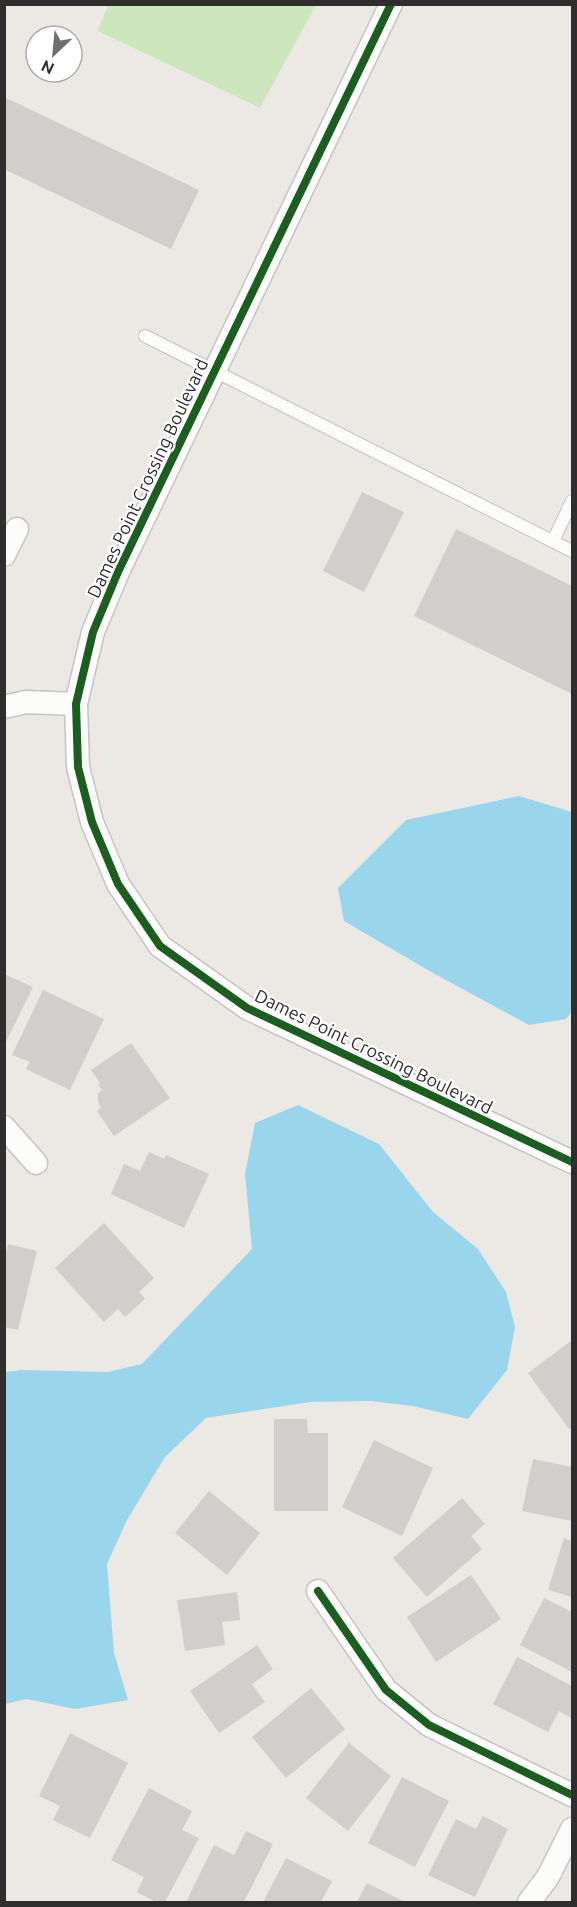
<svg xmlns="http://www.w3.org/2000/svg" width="577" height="1907" font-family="Ubuntu,sans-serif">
	<rect width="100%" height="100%" fill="#ece8e4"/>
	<polygon fill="#cee6be" points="108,5 108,4 316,5 260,108 98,31"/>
	<g fill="#99d6ec">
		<polygon points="519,796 572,812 572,1011 566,1019 529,1025 433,973 344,921 338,888 406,820"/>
		<polygon points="298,1105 379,1144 433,1212 478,1249 506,1292 515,1327 507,1370 468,1419 413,1406 371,1401 310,1402 206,1418 165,1457 127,1520 107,1564 114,1653 128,1700 75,1709 27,1699 5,1704 5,1372 21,1370 108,1372 142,1364 252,1249 245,1174 255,1123"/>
	</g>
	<g fill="#d1cecb">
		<polygon points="4,97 199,190 171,249 4,169"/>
		<polygon points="362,492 404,512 364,592 323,571"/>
		<polygon points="456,529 572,586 572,694 414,616"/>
		<polygon points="4,974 33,987 4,1046"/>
		<polygon points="43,990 104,1019 70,1090 26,1069 30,1062 12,1055"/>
		<polygon points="131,1043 170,1098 114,1136 97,1111 101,1108 98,1102 98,1093 102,1090 98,1085 100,1083 91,1070"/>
		<polygon points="149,1152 164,1159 166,1155 209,1174 184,1228 111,1194 124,1164 140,1171"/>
		<polygon points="104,1223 154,1278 139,1292 145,1299 125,1317 118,1309 104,1322 55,1268"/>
		<polygon points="8,1244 37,1251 18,1330 4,1327 4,1261"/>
		<polygon points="571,1341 572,1343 572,1427 569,1429 528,1373"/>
		<polygon points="274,1419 307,1419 308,1433 328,1433 328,1511 274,1511"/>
		<polygon points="374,1440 433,1468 402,1536 342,1507"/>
		<polygon points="533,1459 572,1467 572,1521 522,1511"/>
		<polygon points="209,1491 260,1533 227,1575 175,1533"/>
		<polygon points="462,1498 485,1524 471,1536 482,1549 427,1597 393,1558"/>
		<polygon points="564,1538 572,1541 572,1597 548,1590"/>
		<polygon points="471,1575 501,1619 436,1662 407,1617"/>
		<polygon points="237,1592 240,1620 222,1622 225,1645 185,1651 177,1600"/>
		<polygon points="544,1598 572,1612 572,1672 520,1645"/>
		<polygon points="257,1645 273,1669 252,1684 265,1702 219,1733 190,1691"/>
		<polygon points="517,1657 572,1686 571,1718 559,1711 548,1732 493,1704"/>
		<polygon points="311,1688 345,1729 286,1778 252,1737"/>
		<polygon points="70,1733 128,1763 90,1838 53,1820 60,1806 39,1796"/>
		<polygon points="349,1743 391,1776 348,1831 306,1798"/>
		<polygon points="402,1777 449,1801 415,1867 368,1843"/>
		<polygon points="149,1788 192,1811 182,1830 199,1838 165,1902 156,1902 137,1892 144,1877 111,1860"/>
		<polygon points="483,1816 508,1829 475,1897 428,1875 456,1819 476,1829"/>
		<polygon points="246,1831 273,1844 244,1902 186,1902 214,1845 234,1855"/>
		<polygon points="286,1858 332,1881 321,1902 263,1902"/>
		<polygon points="367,1883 405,1902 357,1902"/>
	</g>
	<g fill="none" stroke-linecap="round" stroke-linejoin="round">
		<defs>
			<g id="service">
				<polyline points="145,336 572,551"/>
				<polyline points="553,541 572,501"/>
			</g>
			<g id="minor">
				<polyline points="391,4 118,572 93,632 76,704 78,767 92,822 118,884 160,946 247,1008 572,1162"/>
				<polyline points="4,555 17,529"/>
				<polyline points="4,707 26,702 76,704"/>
				<polyline points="4,1127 36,1163"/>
				<polyline points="318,1591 386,1690 429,1725 572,1795"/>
				<polyline points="529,1902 548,1877 572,1829"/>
			</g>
		</defs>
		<use href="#service" stroke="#c5c4c5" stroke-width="14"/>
		<use href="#minor" stroke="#c5c4c5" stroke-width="25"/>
		<use href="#service" stroke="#fcfcfb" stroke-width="12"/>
		<use href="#minor" stroke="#fcfcfb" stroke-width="22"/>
		<defs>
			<g id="cycleway">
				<polyline points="391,4 118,572 93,632 76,704 78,767 92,822 118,884 160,946 247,1008 572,1162"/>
				<polyline points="318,1591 386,1690 429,1725 572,1795"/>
			</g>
		</defs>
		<use href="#cycleway" stroke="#fff" stroke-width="11"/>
		<use href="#cycleway" stroke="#1b5e20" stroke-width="8"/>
	</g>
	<g text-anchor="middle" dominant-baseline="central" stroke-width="4.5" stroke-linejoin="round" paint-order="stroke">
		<g font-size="18" fill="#2e2e2e" stroke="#fff">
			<text transform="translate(147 478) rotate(-65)">Dames Point Crossing Boulevard</text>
			<text transform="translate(374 1051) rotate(26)">Dames Point Crossing Boulevard</text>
		</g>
	</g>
	<rect width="577" height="1907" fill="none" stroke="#2e2e2e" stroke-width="12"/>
	<g transform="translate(54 54) rotate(206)"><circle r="28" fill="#ffffff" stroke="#ababab" stroke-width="1.5"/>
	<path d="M0-4.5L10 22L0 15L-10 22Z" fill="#706f6e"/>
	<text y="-9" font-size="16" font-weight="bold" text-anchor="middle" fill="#2e2e2e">N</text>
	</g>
</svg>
